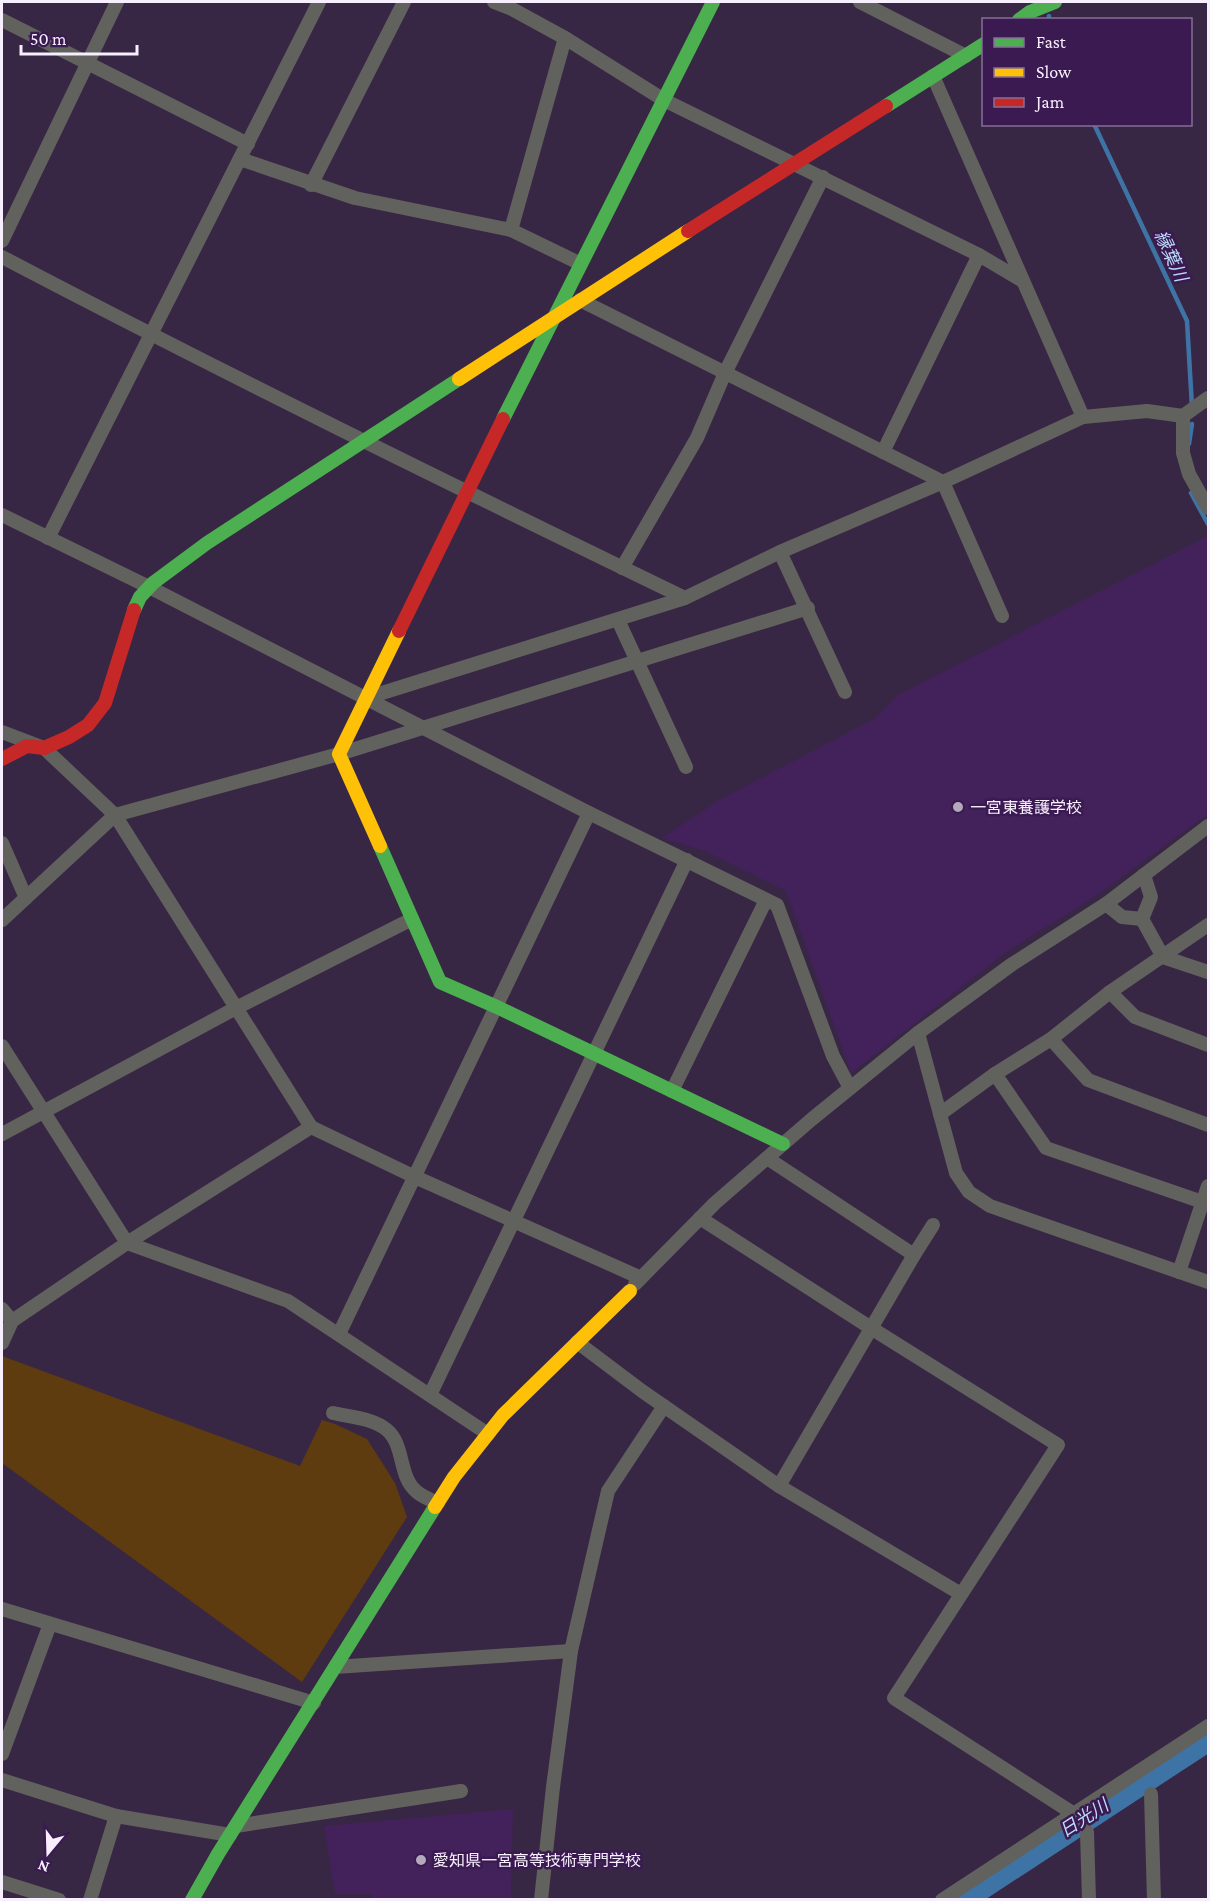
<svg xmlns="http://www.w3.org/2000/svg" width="1210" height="1901" font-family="'Crimson Pro','Noto Sans JP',serif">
	<rect width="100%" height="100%" fill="#382744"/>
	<g fill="#43215b">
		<polygon points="1208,536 1208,814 1093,898 1006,952 851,1073 786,891 705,851 662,838 719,800 874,719 898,695"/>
		<polygon points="513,1809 511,1899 372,1900 371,1894 335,1894 324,1826"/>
	</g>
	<polygon fill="#5f3b10" points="2,1356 300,1466 322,1420 335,1424 367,1439 395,1483 407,1517 302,1682 2,1463"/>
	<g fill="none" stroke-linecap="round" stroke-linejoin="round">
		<g stroke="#3e73a6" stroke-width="4.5">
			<polyline points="1049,16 1049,20"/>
			<polyline points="1094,124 1187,321 1192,407"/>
			<polyline points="1189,444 1192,424"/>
			<polyline points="1191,493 1208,524"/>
		</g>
		<polyline stroke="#3e73a6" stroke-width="28" points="959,1900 1208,1737"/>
		<g stroke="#61625e" stroke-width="14">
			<polyline points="494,2 512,9 565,38 664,100 979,255 1023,281"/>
			<polyline points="860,2 966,56"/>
			<polyline points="2,20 248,144"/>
			<polyline points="933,76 1083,417"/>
			<polyline points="240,159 355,198 511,230 581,264"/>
			<polyline points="311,185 404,2"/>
			<polyline points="511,230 565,38"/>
			<polyline points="2,241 117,2"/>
			<path d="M2,257C227,375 456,487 685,598"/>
			<polyline points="580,300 943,482 1002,616"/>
			<polyline points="1183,416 1183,453 1189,474 1208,508"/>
			<polyline points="883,452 979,255"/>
			<polyline points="2,515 149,587 589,813 777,905 833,1056 850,1088"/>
			<polyline points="48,538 319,2"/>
			<polyline points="780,552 845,692"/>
			<polyline points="622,568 697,438 725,373 823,177"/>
			<polyline points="618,620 686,767"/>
			<polyline points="366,698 685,598 780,552 943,482 1083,417 1147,411 1183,416 1208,398"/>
			<polyline points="2,732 44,748 115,815 311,1127"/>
			<polyline points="2,843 26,898"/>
			<polyline points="1106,904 1122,917 1142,919 1163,957 1208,972"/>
			<polyline points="1142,919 1151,897 1144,875"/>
			<polyline points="2,920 115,815 339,754 808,608"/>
			<polyline points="1110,992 1135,1017 1208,1045"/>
			<polyline points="918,1033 956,1173 969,1192 990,1206 1208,1282"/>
			<polyline points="1051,1039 1088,1080 1208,1125"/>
			<polyline points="2,1046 127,1243 288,1301 488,1434"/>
			<polyline points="995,1074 1046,1148 1208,1204"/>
			<polyline points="672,1091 766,900"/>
			<polyline points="940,1114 995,1074 1051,1039 1110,992 1208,925"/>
			<polyline points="2,1134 236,1008 412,919"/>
			<polyline points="767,1158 914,1255 779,1486"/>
			<polyline points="700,1218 871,1328 1058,1445 894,1698 1074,1814 1087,1832 1089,1900"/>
			<polyline points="914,1255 933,1225"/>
			<polyline points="1179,1272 1208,1186"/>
			<polyline points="635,1284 715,1203 812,1119 918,1033 1011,965 1106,904 1208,826"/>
			<polyline points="2,1309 12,1321"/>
			<polyline points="339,1334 589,813"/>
			<polyline points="577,1342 642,1391 779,1486 961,1594"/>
			<polyline points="2,1343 12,1321 127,1243 311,1127 415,1177 641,1278"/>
			<polyline points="430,1395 687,860"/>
			<path d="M333,1413C350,1417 373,1418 387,1430C405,1445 398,1477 417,1492C423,1497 431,1500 438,1503"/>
			<polyline points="2,1609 314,1703"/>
			<polyline points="335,1667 571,1651"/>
			<polyline points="2,1754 50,1624"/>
			<polyline points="2,1780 116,1816 230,1835"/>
			<polyline points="1151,1794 1154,1900"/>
			<polyline points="236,1826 461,1791"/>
			<polyline points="2,1882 59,1900"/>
			<polyline points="90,1900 116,1816"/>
			<polyline points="541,1900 553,1787 571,1651 608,1491 664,1406"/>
			<polyline points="942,1900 1208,1726"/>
		</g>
		<g stroke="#4caf50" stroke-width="14">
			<polyline points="1019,20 1030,12 1055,2"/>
			<polyline points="886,106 984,44"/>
			<polyline points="503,419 713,2"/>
			<polyline points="134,610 140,597 153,583 207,543 459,379"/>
			<polyline points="380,846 440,982 497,1007 783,1144"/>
			<polyline points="192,1900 218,1854 435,1507"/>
		</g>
		<g stroke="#ffc107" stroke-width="14">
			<polyline points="459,379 688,231"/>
			<polyline points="380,846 339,754 399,631"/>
			<polyline points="435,1507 454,1477 503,1415 630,1291"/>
		</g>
		<g stroke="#c62828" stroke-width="14">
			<polyline points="688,231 886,106"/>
			<polyline points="399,631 503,419"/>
			<polyline points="2,759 27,746 44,748 69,737 88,725 105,703 134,610"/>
		</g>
	</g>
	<g fill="#b4a9bc" stroke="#3a1a51" stroke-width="2">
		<circle cx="958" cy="807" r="6"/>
		<circle cx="421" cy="1860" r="6"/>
	</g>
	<g text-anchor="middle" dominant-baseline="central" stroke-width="5" stroke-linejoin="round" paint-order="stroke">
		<g font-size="16" fill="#f7effd" stroke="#3a1a51" text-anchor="start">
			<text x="970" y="807">一宮東養護学校</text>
			<text x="433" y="1860">愛知県一宮高等技術専門学校</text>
		</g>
		<g font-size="18" font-style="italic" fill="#bddcfb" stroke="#3a1a51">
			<text transform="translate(1171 256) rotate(65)">縁葉川</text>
			<text transform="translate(1084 1818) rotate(-33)">日光川</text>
		</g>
	</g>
	<rect width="1210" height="1901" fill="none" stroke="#f7effd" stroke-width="6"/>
	<rect x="982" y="18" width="210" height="108" fill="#3a1a51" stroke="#866f96" stroke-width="1.5"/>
	<rect x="994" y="38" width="30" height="9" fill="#4caf50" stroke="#866f96" stroke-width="1.5"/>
	<text x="1036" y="48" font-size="18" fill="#f7effd">Fast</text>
	<rect x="994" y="68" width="30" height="9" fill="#ffc107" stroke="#866f96" stroke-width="1.5"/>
	<text x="1036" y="78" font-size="18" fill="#f7effd">Slow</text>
	<rect x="994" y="98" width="30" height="9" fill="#c62828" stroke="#866f96" stroke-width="1.5"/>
	<text x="1036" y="108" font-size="18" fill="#f7effd">Jam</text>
	<g transform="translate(48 1853) rotate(199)" stroke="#3a1a51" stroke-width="4.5" paint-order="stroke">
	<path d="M0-4.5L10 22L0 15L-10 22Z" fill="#f7effd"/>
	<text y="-9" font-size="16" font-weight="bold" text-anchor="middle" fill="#f7effd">N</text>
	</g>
	<path d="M21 45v9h116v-9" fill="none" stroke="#f7effd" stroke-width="3"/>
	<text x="30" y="45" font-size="18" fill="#f7effd" stroke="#3a1a51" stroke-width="4.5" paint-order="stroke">50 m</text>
</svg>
